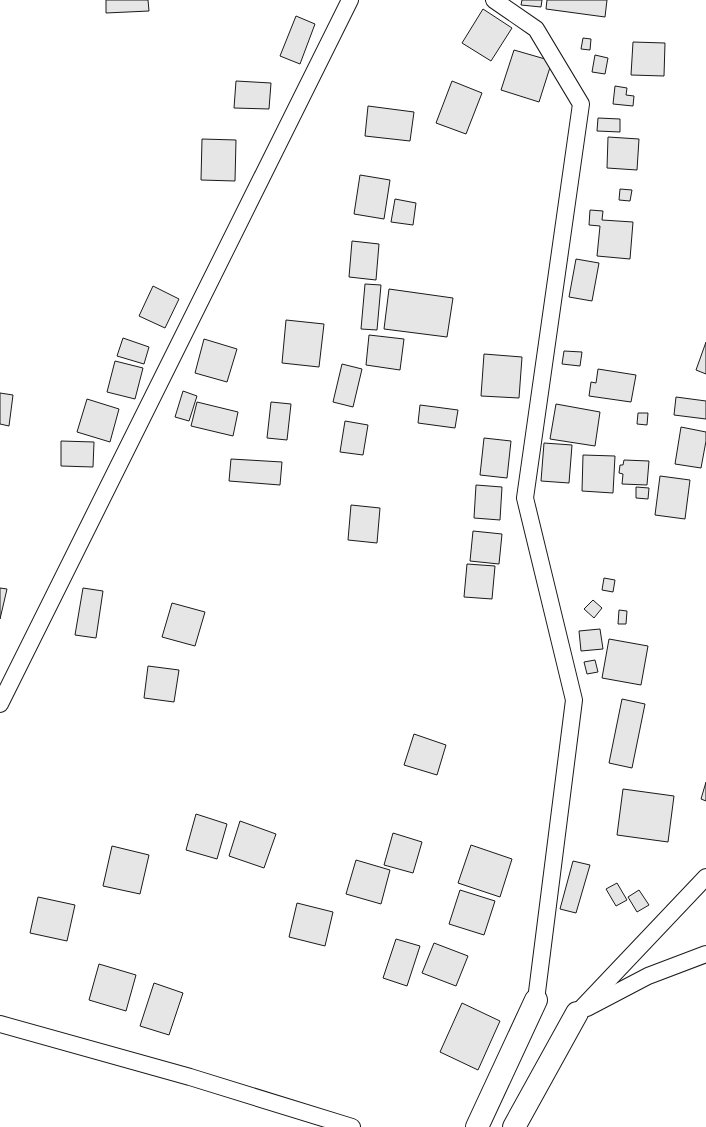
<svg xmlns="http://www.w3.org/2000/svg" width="706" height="1127" font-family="'Playfair Display',serif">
	<rect width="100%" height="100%" fill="#fff"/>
	<g fill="#e6e6e6" stroke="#1a1a1a">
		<polygon points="106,0 148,0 149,11 106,13"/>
		<polygon points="522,0 542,0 541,7 521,5"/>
		<polygon points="547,0 607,0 605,17 546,9"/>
		<polygon points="483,9 512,28 491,61 462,43"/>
		<polygon points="296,16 315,24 300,64 280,56"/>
		<polygon points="583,38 591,39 590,50 581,49"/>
		<polygon points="633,42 665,43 664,76 631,75"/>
		<polygon points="514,50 552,61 539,102 501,90"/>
		<polygon points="595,55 608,58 605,74 592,72"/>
		<polygon points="236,81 271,83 269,109 234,108"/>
		<polygon points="452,81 482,93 466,134 436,123"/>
		<polygon points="615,86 627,88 626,95 634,96 633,106 613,104"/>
		<polygon points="368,106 414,112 410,141 365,136"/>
		<polygon points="598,118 620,119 620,132 597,131"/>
		<polygon points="608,137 639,139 637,170 607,168"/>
		<polygon points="202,139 236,140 235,181 201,180"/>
		<polygon points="360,175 390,180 384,219 354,214"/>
		<polygon points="620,189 632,190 630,201 619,200"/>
		<polygon points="395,199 416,203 413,225 391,222"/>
		<polygon points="590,210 603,211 602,220 633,222 630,259 597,256 600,226 589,225"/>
		<polygon points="352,241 379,244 376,280 349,277"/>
		<polygon points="576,259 599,263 592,301 569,297"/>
		<polygon points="365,284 381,285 377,330 361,329"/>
		<polygon points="153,286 179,299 165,328 139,316"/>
		<polygon points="389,289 453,298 447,337 384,329"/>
		<polygon points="286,320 324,324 319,367 282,363"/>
		<polygon points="369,335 404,339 400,370 366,365"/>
		<polygon points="123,338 149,347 144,364 117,356"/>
		<polygon points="204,339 237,349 227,382 195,373"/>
		<polygon points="706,342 706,374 696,370"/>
		<polygon points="564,351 582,352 580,366 562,364"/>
		<polygon points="484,354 522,357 519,398 481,396"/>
		<polygon points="115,361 143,368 135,399 107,392"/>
		<polygon points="342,364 362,369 353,407 333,402"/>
		<polygon points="598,369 636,375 631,402 589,396 591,382 596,383"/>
		<polygon points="183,391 197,396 189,421 175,417"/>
		<polygon points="0,393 13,395 9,426 0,424"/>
		<polygon points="676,397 706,401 706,419 674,415"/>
		<polygon points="87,399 119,409 110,442 77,432"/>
		<polygon points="197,402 238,412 233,436 191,426"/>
		<polygon points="271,402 291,404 287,440 267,438"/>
		<polygon points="556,404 600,412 595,446 550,439"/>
		<polygon points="420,405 458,410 455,428 418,423"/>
		<polygon points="638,413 648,413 647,425 637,424"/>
		<polygon points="345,421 368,425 363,455 340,452"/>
		<polygon points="681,427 706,432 706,441 701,468 675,464"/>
		<polygon points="484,438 511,441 507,478 480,475"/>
		<polygon points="61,441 94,442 93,467 61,466"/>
		<polygon points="544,443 572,445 569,483 541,481"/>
		<polygon points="583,455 615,456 613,493 582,491"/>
		<polygon points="231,459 282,462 280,485 229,481"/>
		<polygon points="624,460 649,461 647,485 622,484 623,474 619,473 620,465 623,465"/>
		<polygon points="660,476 690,480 685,519 655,515"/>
		<polygon points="476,485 502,487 500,520 474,518"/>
		<polygon points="636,487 649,488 648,499 636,498"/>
		<polygon points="351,505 380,508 377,543 348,540"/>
		<polygon points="473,531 502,534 499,564 470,561"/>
		<polygon points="467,564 495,566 492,599 464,597"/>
		<polygon points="604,578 615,580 613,592 602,590"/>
		<polygon points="0,588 7,589 0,619"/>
		<polygon points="83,588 103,591 96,638 75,635"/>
		<polygon points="593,600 602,608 594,618 584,609"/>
		<polygon points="172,603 205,612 195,646 162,637"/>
		<polygon points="619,610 627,611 626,624 618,624"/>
		<polygon points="600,629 603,649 581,651 579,631"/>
		<polygon points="609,639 648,646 641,685 602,678"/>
		<polygon points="595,660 598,672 587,674 584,662"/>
		<polygon points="148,666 179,670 174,702 144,698"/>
		<polygon points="622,699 645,704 632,768 609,763"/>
		<polygon points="414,734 446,745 437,775 404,765"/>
		<polygon points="706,782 706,801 701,799"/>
		<polygon points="623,789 674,796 668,842 617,835"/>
		<polygon points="196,814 227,824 217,859 186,850"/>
		<polygon points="240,821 276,834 264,868 229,856"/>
		<polygon points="393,833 422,842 413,873 384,865"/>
		<polygon points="471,845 512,859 500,897 458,883"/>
		<polygon points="112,846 149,855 140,894 103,886"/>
		<polygon points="356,860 390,870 381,904 346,894"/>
		<polygon points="573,861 590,865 576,913 560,909"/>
		<polygon points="617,883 627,900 616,906 606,889"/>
		<polygon points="460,890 495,901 484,935 449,924"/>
		<polygon points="639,890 649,905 637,912 628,897"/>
		<polygon points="38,897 75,905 67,941 30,933"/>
		<polygon points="297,903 333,912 325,946 289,937"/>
		<polygon points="396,939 420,946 407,986 383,978"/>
		<polygon points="434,943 468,956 456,986 422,973"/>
		<polygon points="99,964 136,975 126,1011 89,1000"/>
		<polygon points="154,983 183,993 169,1035 140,1026"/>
		<polygon points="462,1003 500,1021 478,1070 440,1052"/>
	</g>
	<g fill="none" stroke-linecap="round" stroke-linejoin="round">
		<defs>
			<g id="street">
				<polyline points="494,0 536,29 581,104 525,498 574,700 536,1000"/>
				<polyline points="0,704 350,0"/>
				<polyline points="587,1008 648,976 706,954"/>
				<polyline points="577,1013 706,877"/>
				<polyline points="0,1024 190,1077 352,1127"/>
			</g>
			<g id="secondary">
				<polyline points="477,1127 536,1000"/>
				<polyline points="514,1127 577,1013"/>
			</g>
		</defs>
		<use href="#street" stroke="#1a1a1a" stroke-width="18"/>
		<use href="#secondary" stroke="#1a1a1a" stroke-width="24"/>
		<use href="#street" stroke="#fff" stroke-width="16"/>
		<use href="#secondary" stroke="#fff" stroke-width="22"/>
	</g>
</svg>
